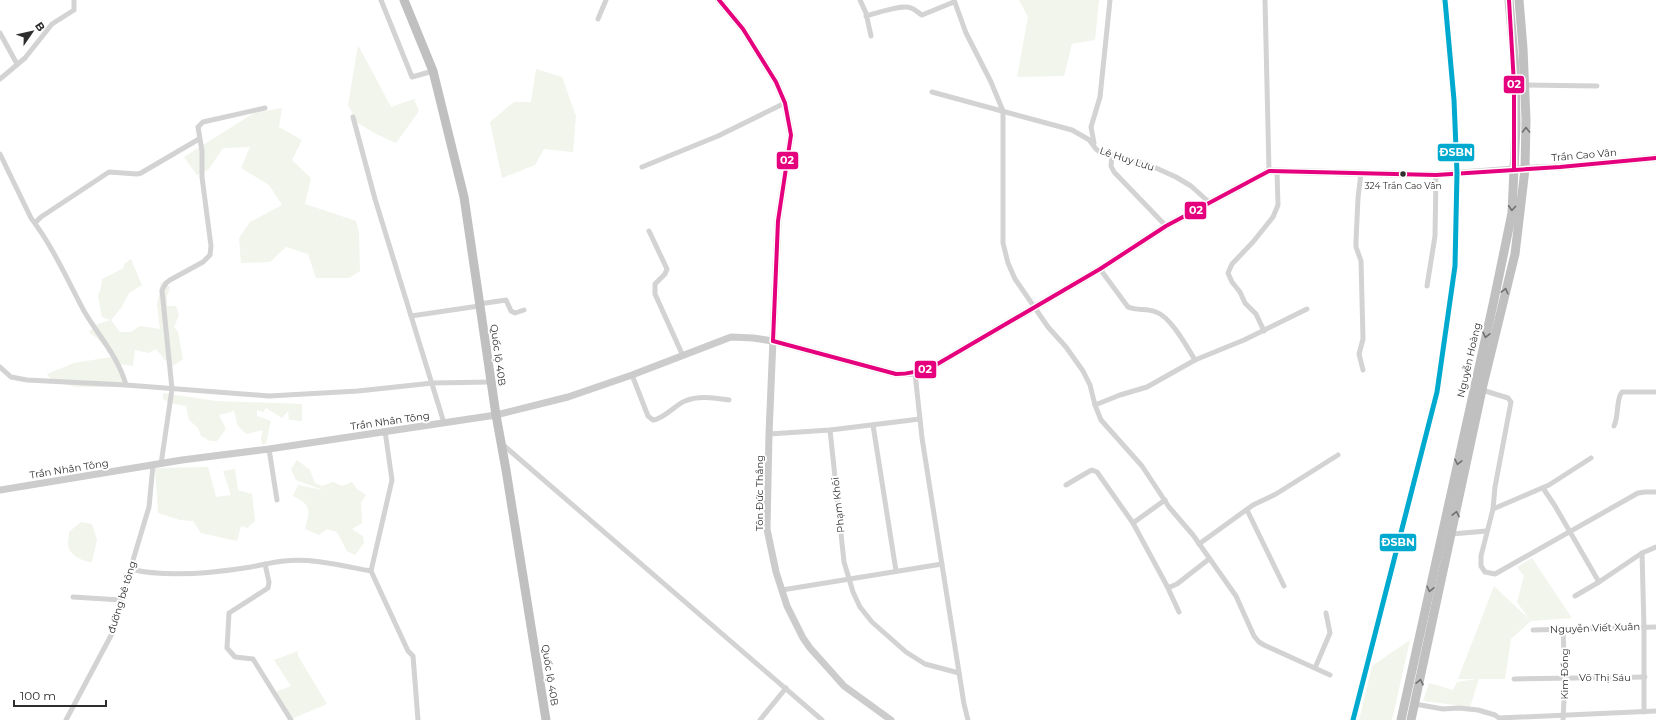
<svg xmlns="http://www.w3.org/2000/svg" width="1656" height="720" font-family="Montserrat,sans-serif">
	<rect width="100%" height="100%" fill="#fff"/>
	<g fill="#f1f5eb">
		<polygon points="1019,0 1099,0 1095,40 1072,44 1064,76 1017,77 1028,17"/>
		<polygon points="358,45 391,107 414,99 419,111 396,143 376,134 358,123 348,105"/>
		<polygon points="536,69 562,77 576,116 573,152 544,149 535,165 502,178 490,122 514,102 531,102"/>
		<polygon points="282,108 279,127 302,140 292,160 311,178 305,204 356,221 359,232 360,271 349,278 316,278 308,254 286,247 270,262 241,263 239,238 250,222 282,205 269,185 241,168 250,147 223,148 209,169 197,175 184,157 254,113"/>
		<polygon points="131,259 142,285 129,293 121,308 111,320 120,332 131,332 140,326 160,329 157,305 161,283 165,281 170,288 167,296 167,306 176,306 179,315 174,327 178,332 183,359 171,367 156,349 149,353 135,350 133,366 120,364 98,339 89,332 98,324 110,320 102,317 98,296 101,288 102,279 124,268 124,264"/>
		<polygon points="111,357 128,387 76,387 53,382 47,374 74,363"/>
		<polygon points="163,393 216,401 302,404 302,421 289,420 288,411 282,418 266,408 263,412 257,410 257,416 271,421 266,443 262,445 261,438 263,430 246,434 238,426 234,411 219,415 226,429 217,441 210,441 201,436 198,428 189,420 186,406 169,403 163,399"/>
		<path d="M297,460L310,470L315,483L322,486L333,482L342,486L352,482L357,489L366,495L361,502L362,523L352,529L363,536L364,543L355,555L347,551L337,532L327,529L319,535L305,529C310,512 312,504 293,496L298,485L323,490L296,480L291,469Z"/>
		<polygon points="208,467 216,497 231,495 223,471 235,469 238,490 252,494 255,521 247,528 241,526 237,541 201,533 193,521 180,520 158,513 155,468"/>
		<path d="M81,522L92,524L97,540L92,562C83,562 69,555 68,545C68,541 69,536 69,532Z"/>
		<polygon points="1532,558 1572,618 1531,621 1511,639 1505,679 1479,679 1470,707 1423,701 1429,683 1453,690 1457,682 1475,679 1458,679 1494,586 1529,619 1517,602 1524,576 1517,567"/>
		<polygon points="1410,640 1392,720 1359,720 1372,666"/>
		<polygon points="298,651 298,656 327,704 289,720 273,693 291,686 274,660"/>
	</g>
	<g fill="none" stroke-linecap="round" stroke-linejoin="round">
		<g stroke="#d3d3d3" stroke-width="5">
			<polyline points="381,0 412,77 433,71"/>
			<polyline points="860,0 866,13 871,36"/>
			<polyline points="954,0 966,33 991,82 1003,111 1003,243 1008,263 1015,279 1048,327 1066,347 1083,371 1090,385 1095,405 1101,420 1142,466 1169,507 1193,535 1236,596 1254,636 1259,642 1264,645 1330,675"/>
			<polyline points="1110,0 1100,97 1091,127 1094,143 1090,141 1096,149 1100,152 1147,164 1176,177 1191,186 1210,203"/>
			<polyline points="1265,0 1269,171"/>
			<path d="M866,16C877,13 902,4 911,8C915,9 918,13 922,15L954,2"/>
			<polyline points="598,19 606,0"/>
			<polyline points="0,33 17,64"/>
			<polyline points="0,79 25,58 52,24 74,10 74,0"/>
			<polyline points="1524,85 1597,86"/>
			<polyline points="932,92 1072,130 1093,142"/>
			<polyline points="353,117 375,199 444,423"/>
			<path d="M0,154L31,218C53,247 67,279 84,311C98,335 119,358 126,385"/>
			<polyline points="1112,155 1111,166 1114,172 1166,226"/>
			<polyline points="642,167 718,136 785,103"/>
			<polyline points="1361,173 1358,198 1356,241 1356,247 1361,261 1363,339 1359,354 1363,370"/>
			<polyline points="35,223 41,217 109,172 137,174 141,173 199,139"/>
			<polyline points="649,231 667,269 665,274 655,284 655,294 683,356"/>
			<path d="M1100,269L1128,307C1137,311 1147,308 1156,312C1171,317 1187,347 1195,360"/>
			<polyline points="1427,286 1435,236 1436,175"/>
			<polyline points="479,304 506,300 511,311 515,313 524,310"/>
			<polyline points="411,316 479,306"/>
			<polyline points="1264,331 1256,314 1245,303 1240,292 1232,282 1228,273 1232,264 1253,242 1273,217 1278,205 1277,171"/>
			<polyline points="0,367 11,377 27,380 126,385 269,396 358,391 433,383 491,382"/>
			<polyline points="915,373 922,438 964,704 968,720"/>
			<path d="M632,375L648,416L653,420C664,419 675,405 685,401C699,395 715,398 729,400"/>
			<polyline points="1482,390 1508,398 1511,402 1495,487 1493,509 1481,556 1481,566 1485,572 1495,574 1638,493 1645,492 1656,492"/>
			<polyline points="1095,405 1120,395 1147,387 1195,360 1244,340 1307,309"/>
			<polyline points="873,425 896,571"/>
			<path d="M1614,426C1619,416 1616,398 1622,392H1656"/>
			<polyline points="830,430 844,562 853,592 860,607 872,622 906,652 925,664 959,673"/>
			<polyline points="385,431 392,480 371,571 408,651 413,656 418,720"/>
			<polyline points="769,434 830,430 920,419"/>
			<polyline points="502,444 822,720"/>
			<polyline points="269,449 277,500"/>
			<polyline points="161,464 172,389 162,290 166,283 170,280 203,262 210,255 211,246 202,177 202,151 198,127 203,122 265,108"/>
			<polyline points="1066,485 1088,472 1092,470 1097,472 1133,523 1167,586 1170,587 1177,584 1209,559"/>
			<polyline points="1543,488 1555,506 1599,582"/>
			<polyline points="1493,509 1549,485 1591,458"/>
			<polyline points="1247,510 1284,586"/>
			<polyline points="1133,523 1165,500"/>
			<polyline points="1452,534 1486,531"/>
			<polyline points="1199,544 1253,505 1276,494 1338,455"/>
			<polyline points="1642,553 1644,627 1644,712"/>
			<polyline points="265,564 269,582 268,588 229,613 227,648 235,657 253,659 291,720"/>
			<path d="M130,569C167,578 214,573 251,567C262,565 273,562 284,561C313,558 343,566 371,571"/>
			<polyline points="1167,586 1179,612"/>
			<polyline points="782,590 942,564"/>
			<polyline points="1575,596 1599,582 1642,553 1656,547"/>
			<polyline points="73,597 121,600"/>
			<polyline points="1533,630 1656,627"/>
			<polyline points="1315,668 1330,633 1326,613"/>
			<polyline points="1514,679 1645,677"/>
			<polyline points="1415,704 1443,709 1459,708 1478,710 1495,715 1499,718 1656,711"/>
			<polyline points="66,720 115,628 121,600 149,507 153,465"/>
			<polyline points="760,720 786,688"/>
			<polyline points="1563,720 1565,678 1563,629"/>
		</g>
		<g stroke="#ccc" stroke-width="7">
			<polyline points="719,0 743,29 776,82 785,103 791,135 778,221 769,434 767,529 776,572 787,606 803,638 810,648 844,686 891,720"/>
			<polyline points="0,490 182,460 269,449 496,415 568,397 632,375 731,337 753,338 773,341 896,374 915,373 934,366 1100,269 1166,226 1269,171 1436,175 1514,169 1560,167 1656,158"/>
		</g>
		<g stroke="#c0c0c0" stroke-width="9">
			<polyline points="404,0 433,71 464,197 496,415 506,470 546,720"/>
			<polyline points="1401,720 1494,300 1512,213 1516,125 1515,68 1509,0"/>
			<polyline points="1411,720 1483,385 1515,254 1525,169 1526,120 1523,48 1519,0"/>
		</g>
		<defs>
			<g id="bus-1">
				<polyline points="719,0 743,29 776,82 785,103 791,135 778,221 773,341"/>
				<polyline points="1509,0 1514,84 1514,169"/>
				<path d="M773,341L896,374C910,374 921,371 934,366L1100,269L1166,226L1269,171L1436,175L1560,167L1656,158"/>
			</g>
		</defs>
		<use href="#bus-1" stroke="#fff" stroke-width="7"/>
		<use href="#bus-1" stroke="#e5007d" stroke-width="4"/>
		<defs>
			<polyline id="rail-1" points="1353,720 1437,392 1455,266 1457,173 1454,100 1445,0"/>
		</defs>
		<use href="#rail-1" stroke="#fff" stroke-width="8"/>
		<use href="#rail-1" stroke="#00a9ce" stroke-width="5"/>
	</g>
	<defs><path id="oneway-chevron" d="M-2-3.5L2.5 0L-2 3.5" fill="none" stroke-width="1.6" stroke-linecap="round" stroke-linejoin="round"/></defs>
	<g stroke="#707070">
		<use href="#oneway-chevron" transform="translate(1526 130) rotate(-90)"/>
		<use href="#oneway-chevron" transform="translate(1512 208) rotate(94)"/>
		<use href="#oneway-chevron" transform="translate(1505 291) rotate(-76)"/>
		<use href="#oneway-chevron" transform="translate(1486 335) rotate(103)"/>
		<use href="#oneway-chevron" transform="translate(1458 462) rotate(102)"/>
		<use href="#oneway-chevron" transform="translate(1456 514) rotate(-78)"/>
		<use href="#oneway-chevron" transform="translate(1430 589) rotate(103)"/>
		<use href="#oneway-chevron" transform="translate(1420 682) rotate(-78)"/>
	</g>
	<circle fill="#2e2e2e" stroke="#fff" stroke-width="1.5" cx="1403" cy="174" r="3.5"/>
	<g text-anchor="middle" dominant-baseline="central" stroke-width="4" stroke-linejoin="round" paint-order="stroke">
		<g font-size="9" fill="#2e2e2e" stroke="#fff">
			<text x="1403" y="185">324 Trần Cao Vân</text>
		</g>
		<g font-size="10" fill="#2e2e2e" stroke="#fff">
			<text transform="translate(1584 155) rotate(-5)">Trần Cao Vân</text>
			<text transform="translate(1127 159) rotate(18)">Lê Huy Lưu</text>
			<text transform="translate(498 355) rotate(82)">Quốc lộ 40B</text>
			<text transform="translate(1469 360) rotate(-77)">Nguyễn Hoàng</text>
			<text transform="translate(390 421) rotate(-8)">Trần Nhân Tông</text>
			<text transform="translate(69 469) rotate(-9)">Trần Nhân Tông</text>
			<text transform="translate(759 493) rotate(-90)">Tôn Đức Thắng</text>
			<text transform="translate(838 505) rotate(-96)">Phạm Khôi</text>
			<text transform="translate(122 597) rotate(-73)">đường bê tông</text>
			<text transform="translate(1595 628) rotate(-2)">Nguyễn Viết Xuân</text>
			<text transform="translate(1564 674) rotate(-90)">Kim Đồng</text>
			<text transform="translate(550 675) rotate(81)">Quốc lộ 40B</text>
			<text x="1605" y="677">Võ Thị Sáu</text>
		</g>
	</g>
	<g stroke="#fff" stroke-width="1.5">
		<rect x="1503" y="75" width="22" height="19" rx="4" fill="#e5007d"/>
		<rect x="1437" y="143" width="38" height="19" rx="4" fill="#00a9ce"/>
		<rect x="776" y="151" width="23" height="19" rx="4" fill="#e5007d"/>
		<rect x="1184" y="201" width="23" height="19" rx="4" fill="#e5007d"/>
		<rect x="914" y="360" width="23" height="19" rx="4" fill="#e5007d"/>
		<rect x="1379" y="533" width="38" height="19" rx="4" fill="#00a9ce"/>
	</g>
	<g font-size="11" text-anchor="middle" font-weight="bold" fill="#fff">
		<text x="1514" y="88">02</text>
		<text x="1456" y="156">ĐSBN</text>
		<text x="787" y="164">02</text>
		<text x="1196" y="214">02</text>
		<text x="925" y="373">02</text>
		<text x="1398" y="546">ĐSBN</text>
	</g>
	<g transform="translate(32 32) rotate(56)" stroke="#ffffff" stroke-width="3" paint-order="stroke">
	<path d="M0-3L7 15L0 10L-7 15Z" fill="#2e2e2e"/>
	<text y="-6" font-size="11" font-weight="bold" text-anchor="middle" fill="#2e2e2e">B</text>
	</g>
	<path d="M14 700v6h92v-6" fill="none" stroke="#2e2e2e" stroke-width="2"/>
	<text x="20" y="700" font-size="12" fill="#2e2e2e" stroke="#ffffff" stroke-width="3" paint-order="stroke">100 m</text>
</svg>
